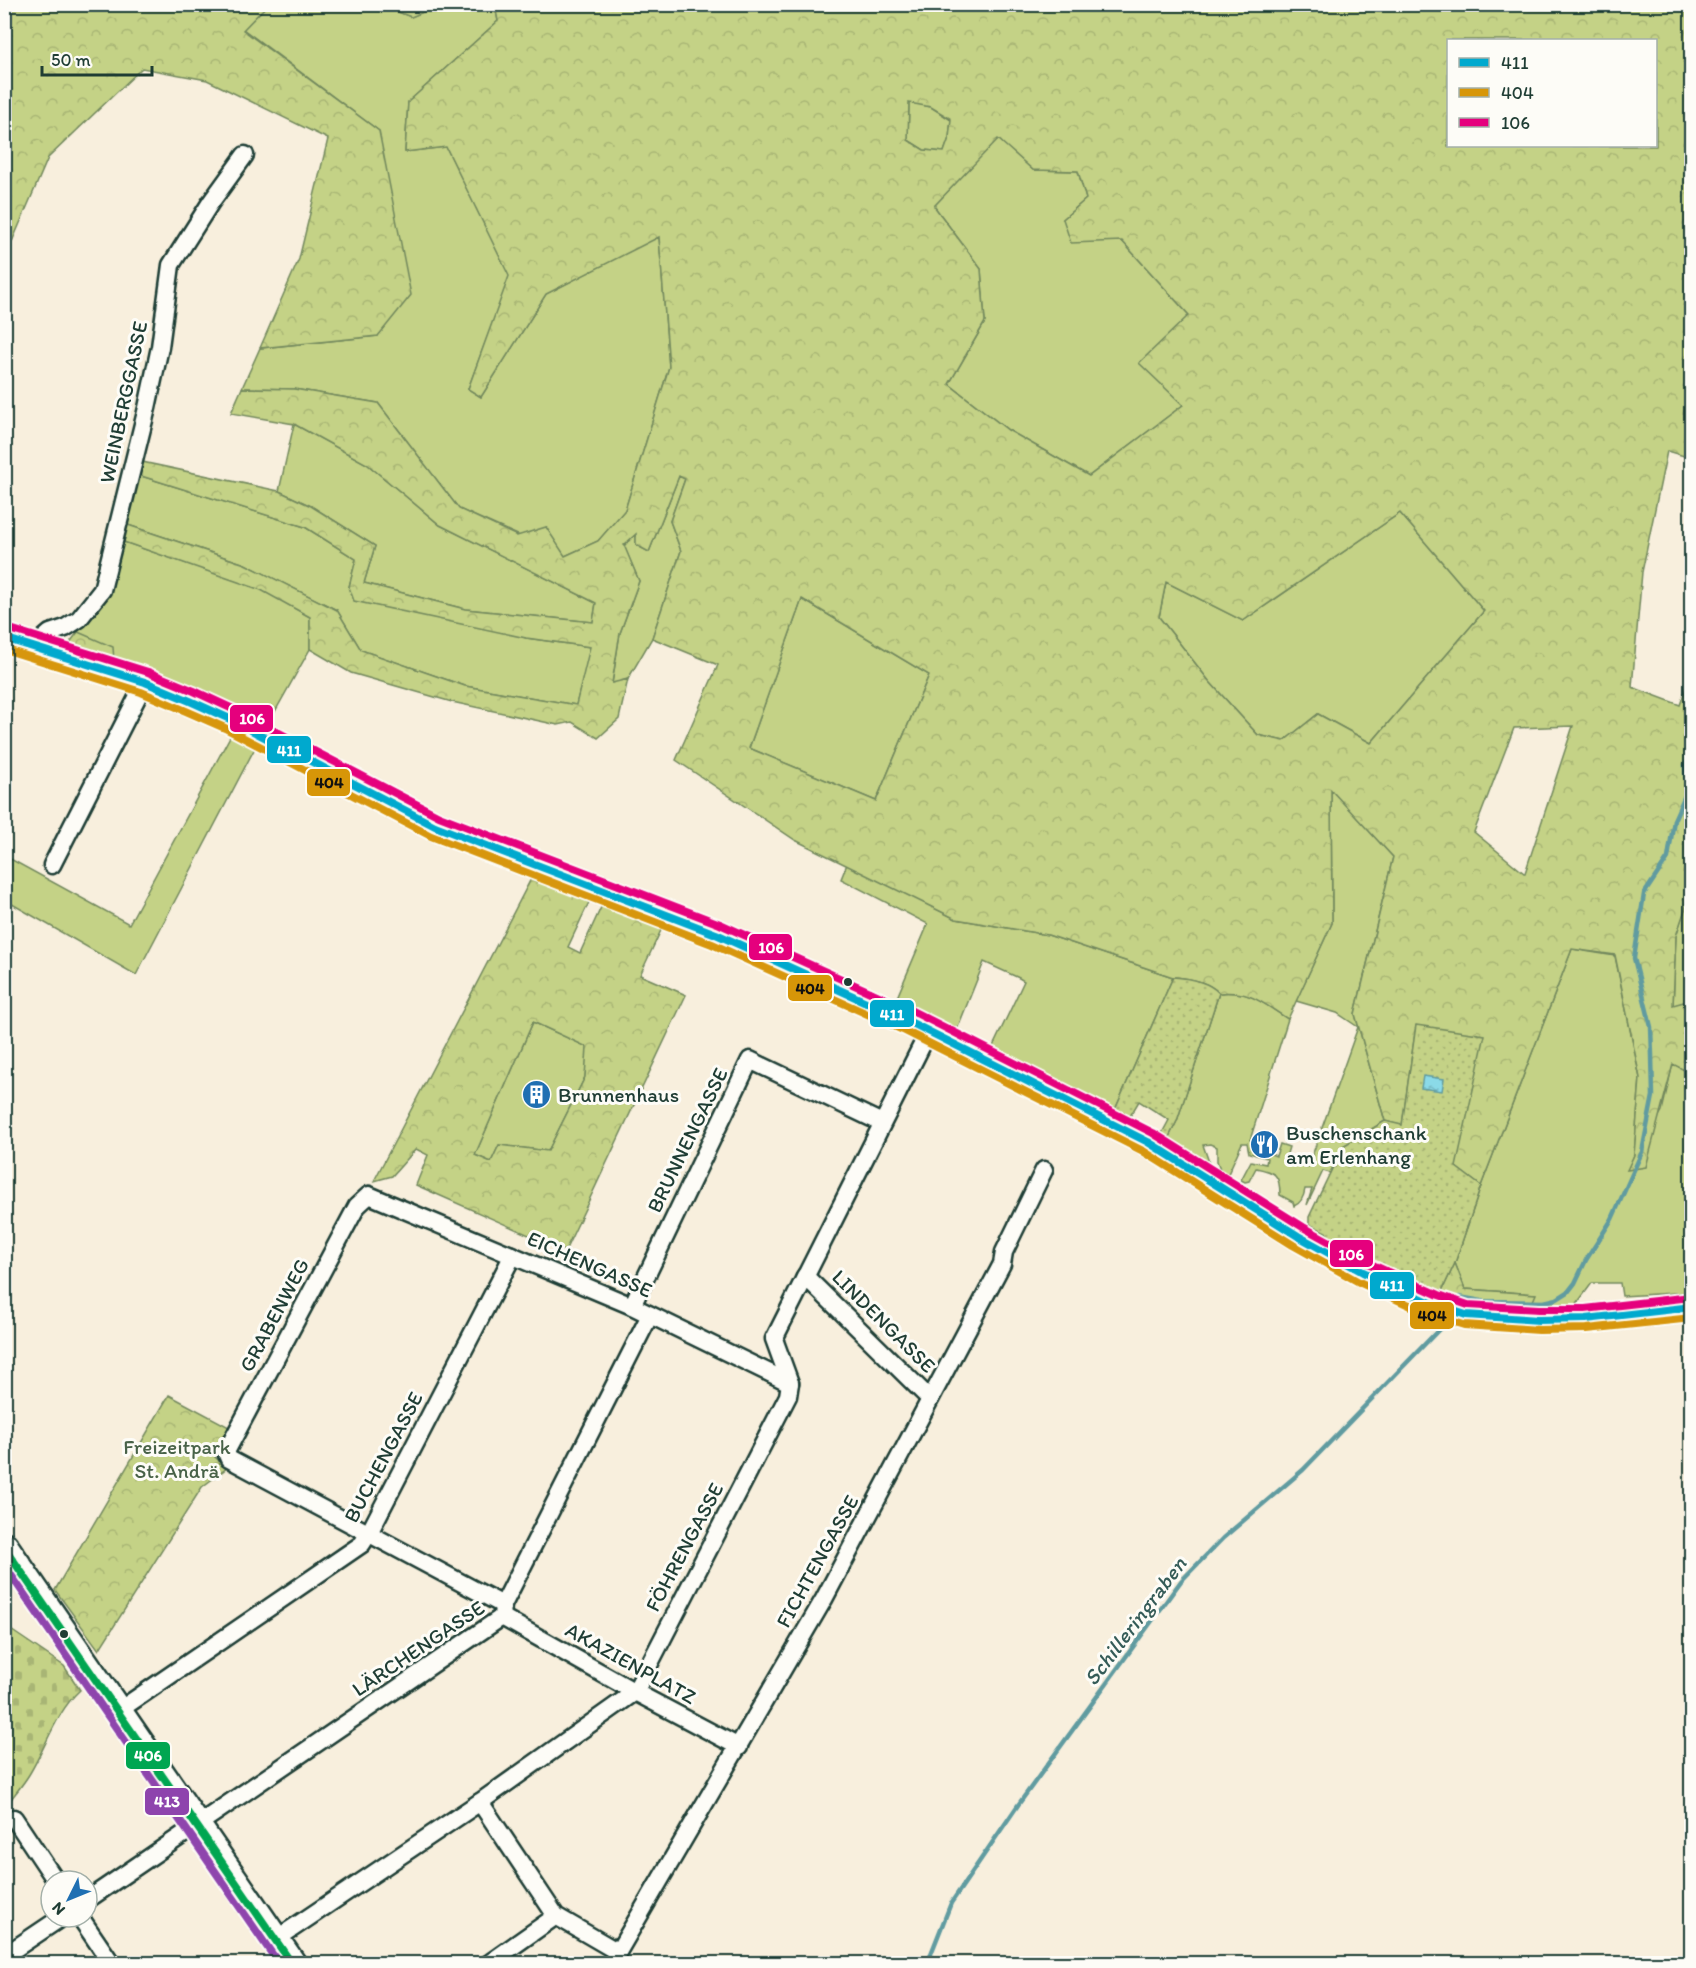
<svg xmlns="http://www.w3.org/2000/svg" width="1696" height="1968" font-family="Itim,sans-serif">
	<defs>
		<pattern id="forest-crowns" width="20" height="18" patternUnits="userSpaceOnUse" patternTransform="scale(1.5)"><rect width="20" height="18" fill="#c4d286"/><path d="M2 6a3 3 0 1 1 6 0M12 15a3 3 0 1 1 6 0" fill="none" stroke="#a8b574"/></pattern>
		<pattern id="cemetery-stones" width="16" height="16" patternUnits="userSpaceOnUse" patternTransform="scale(1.5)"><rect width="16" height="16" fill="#c4d286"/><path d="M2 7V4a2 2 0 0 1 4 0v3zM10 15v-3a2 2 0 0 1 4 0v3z" fill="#a8b574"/></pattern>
		<pattern id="garden-dots" width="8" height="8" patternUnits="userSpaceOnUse" patternTransform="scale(1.5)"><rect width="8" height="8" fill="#c4d286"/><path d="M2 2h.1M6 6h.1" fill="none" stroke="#a8b574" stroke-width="1.8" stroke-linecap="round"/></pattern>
		<pattern id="water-ripples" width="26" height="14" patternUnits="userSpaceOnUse" patternTransform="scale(1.5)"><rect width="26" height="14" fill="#8bdae8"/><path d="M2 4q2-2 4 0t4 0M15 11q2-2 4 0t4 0" fill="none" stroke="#78bcc8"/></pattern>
	</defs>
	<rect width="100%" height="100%" fill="#f8efdd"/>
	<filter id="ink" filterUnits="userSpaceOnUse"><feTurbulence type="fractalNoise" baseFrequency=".0167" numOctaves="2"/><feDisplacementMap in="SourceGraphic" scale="12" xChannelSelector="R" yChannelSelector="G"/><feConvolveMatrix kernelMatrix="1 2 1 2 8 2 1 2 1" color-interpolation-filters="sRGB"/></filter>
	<g filter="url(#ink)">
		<g fill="#c4d286" stroke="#72885d" stroke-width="1.5">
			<polygon points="267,5 380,5 411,17 440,5 495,5 498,21 408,102 405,152 446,147 510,276 468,389 481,397 546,294 659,236 669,367 625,510 598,541 565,556 459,509 378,403 294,389 242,388 260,348 378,336 379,131 243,29"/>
			<polygon points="909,102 931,107 951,120 949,138 944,152 924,150 908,140"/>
			<polygon points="998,138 1033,170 1078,171 1086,199 1063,219 1122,241 1189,315 1183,405 1089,476 1008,430 949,384 985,322 981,269 934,206"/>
			<polygon points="294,424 367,464 440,525 596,603 593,622 465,609 364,583 375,546 311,506 279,491"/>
			<polygon points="138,475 305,527 356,559 349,587 526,638 591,647 576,705 465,686 361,650 337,610 245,564 125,524"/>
			<polygon points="679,476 685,479 670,521 681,551 652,638 628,679 612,684 620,633 639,581 624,546 636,533 636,545 649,552"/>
			<polygon points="1400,513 1484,611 1371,743 1318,714 1284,741 1258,735 1209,681 1159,617 1166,582 1243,621"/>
			<polygon points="121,541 261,589 310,617 310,649 268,724 114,661 78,632 105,592"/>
			<polygon points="802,599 929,675 876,801 749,748"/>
			<polygon points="233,731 257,744 136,975 5,900 5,856 129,924"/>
			<path d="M1331,789L1393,857L1355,1014L1385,1121L1343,1146L1330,1173L1323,1171L1307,1205L1312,1189H1305C1304,1196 1302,1203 1294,1206L1293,1202L1280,1195C1280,1174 1275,1172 1256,1168L1249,1181L1245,1182L1241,1180L1251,1161L1266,1164L1267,1158L1249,1153L1247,1143H1242L1227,1176L1222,1174L1217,1161V1147L1210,1144L1203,1145L1209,1162L1208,1167L1167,1141L1177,1121L1219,993C1251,990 1262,1003 1288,1019L1250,1140L1259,1143L1258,1149L1276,1156L1280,1144L1289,1147L1286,1157L1294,1160V1163L1308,1167L1358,1027L1337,1013L1296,1001L1332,923Z"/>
			<polygon points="847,864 956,919 1048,935 1173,977 1115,1110 990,1053 1024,981 1019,978 984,962 954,1037 893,1007 928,924 841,879"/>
			<polygon points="1691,892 1691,1000 1673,1006 1676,935"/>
			<polygon points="1572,949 1615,956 1640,1078 1634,1155 1628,1170 1662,1111 1673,1063 1691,1074 1691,1292 1622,1296 1620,1283 1592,1283 1575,1306 1558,1311 1529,1310 1535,1294 1465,1289 1455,1263 1481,1186"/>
			<polygon points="533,1022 588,1047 585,1077 548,1151 499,1145 491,1162 475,1155"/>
		</g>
		<g fill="url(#forest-crowns)" stroke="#72885d" stroke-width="1.5" fill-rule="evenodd">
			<polygon points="5,4 267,5 243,30 379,131 411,295 378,336 260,348 299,259 328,139 207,80 142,68 48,158 5,258"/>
			<path d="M623,4L626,7L645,4L1691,5V458L1667,451L1642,572L1632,687L1680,705L1691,674V892L1676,936L1673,1005L1691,1000L1692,1074L1673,1064L1646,1167L1627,1170L1634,1155L1640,1078L1615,955L1572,949L1481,1186L1456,1167L1416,1025L1402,1126L1385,1121L1355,1014L1393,857L1331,790L1332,923L1288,1019C1262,1003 1251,990 1219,993C1208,981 1189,978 1173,977L1048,935L956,919L795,840L676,760L718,665L652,638L681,551L670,521L685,479L679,476L649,552L636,545V534L624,545L639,581L620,633L612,683L628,679L619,719L598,738L572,722L558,725L452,702L351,673L310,649V617L261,590L121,541L125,524L245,564L337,610L361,650L465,686L576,705L590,647L526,638L354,601L349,587L356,559L305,527L138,475L142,462L279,491L311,506L375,546L364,583L465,609L593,622L596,603L440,525L367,464L294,424L231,413L242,388L294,389L378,403L459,509L517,536L546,527L565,556L598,541L625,510L669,367L659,237L546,294L481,397L468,389L509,276L446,147L405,152L408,102L498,21L495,5ZM1448,40H1656V146H1448ZM909,103L931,107L951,119L949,138L944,152L924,150L908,140ZM998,139L1033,170L1078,171L1086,199L1063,219L1071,243L1122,241L1189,315L1139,363L1183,405L1089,476L1008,430L949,384L985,322L981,269L934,206ZM1400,513L1484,611L1371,743L1318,714L1284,741L1258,735L1209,681L1159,617L1166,582L1243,621ZM802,599L929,675L876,801L749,748ZM1573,726L1525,873H1524L1474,832L1514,728Z"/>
			<polygon points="380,5 440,5 411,17"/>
			<polygon points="78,632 113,647 114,661 68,645"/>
			<path d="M533,875L591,898L568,947L580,953L603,903L663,926L640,975L686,995L565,1251L416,1185L428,1155L416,1149L392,1176L374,1181ZM533,1022L587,1047L585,1077L548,1151L499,1145L491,1162L475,1155Z"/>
			<polygon points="1455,1263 1465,1289 1536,1294 1529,1310 1484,1309 1440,1295"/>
			<polygon points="169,1395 229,1427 215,1457 227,1468 202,1487 99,1650 55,1590"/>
		</g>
		<path fill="url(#cemetery-stones)" stroke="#72885d" stroke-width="1.5" d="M5,1626L64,1666L80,1690C56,1712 47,1745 30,1773C23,1785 13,1796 5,1807Z"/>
		<g fill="url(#garden-dots)" stroke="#72885d" stroke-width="1.5">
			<path d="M1173,977C1189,978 1208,981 1219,993L1177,1121L1167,1141L1160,1137L1169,1120L1139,1101L1129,1118L1115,1110Z"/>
			<polygon points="1416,1025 1485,1035 1456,1167 1481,1186 1455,1263 1440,1295 1406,1282 1332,1242 1326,1232 1309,1224 1309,1217 1343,1146 1385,1121 1402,1125"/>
		</g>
		<polygon fill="url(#water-ripples)" stroke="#609ba0" stroke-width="1.5" points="1423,1076 1444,1079 1442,1091 1421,1088"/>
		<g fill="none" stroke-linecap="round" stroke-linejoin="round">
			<g stroke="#609ba0" stroke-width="4.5">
				<polyline points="1459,1297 1482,1301 1544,1302 1557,1299 1568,1292 1575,1283 1586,1260 1612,1219 1642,1152 1653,1096 1652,1055 1651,1027 1634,958 1644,894 1668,858 1674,820 1687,791 1685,766 1692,750"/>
				<polyline points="927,1964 951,1903 1018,1805 1181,1581 1223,1538 1303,1470 1451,1317"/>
			</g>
			<defs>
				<g id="street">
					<polyline points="35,646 50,633 65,628 79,619 102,590 147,408 160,347 171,265 211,202 245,155"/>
					<polyline points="52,865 145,682"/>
					<polyline points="805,1276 930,1399"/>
					<polyline points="632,1306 750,1060 882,1123"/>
					<polyline points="503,1605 229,1459 226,1452 357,1206 369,1195 632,1306 790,1383"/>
					<polyline points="502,1617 635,1692 739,1747"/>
					<polyline points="118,1711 362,1544 369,1533 513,1255"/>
					<polyline points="480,1802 556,1916 618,1952"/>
					<polyline points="14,1818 56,1881"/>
					<polyline points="87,1900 502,1617 503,1605 650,1315"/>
					<polyline points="80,1917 112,1964"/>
					<polyline points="275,1940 480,1802 635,1692 788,1396 790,1383 774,1339 929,1031"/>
					<polyline points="4,1956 62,1917"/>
					<polyline points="488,1964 556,1916"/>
					<polyline points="611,1964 824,1599 1002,1264 1004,1252 1044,1170"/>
				</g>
				<polyline id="secondary" points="4,638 145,682 190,701 230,719 435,826 528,863 660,911 716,934 908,1021 1148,1142 1298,1236 1363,1272 1435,1305 1466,1315 1539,1320 1586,1319 1692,1307"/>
				<polyline id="primary" points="4,1546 292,1964"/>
			</defs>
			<use href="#street" stroke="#1f3d34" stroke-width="21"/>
			<use href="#secondary" stroke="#1f3d34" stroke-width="28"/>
			<use href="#primary" stroke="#1f3d34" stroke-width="32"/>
			<use href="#street" stroke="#fdfcf7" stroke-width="16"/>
			<use href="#secondary" stroke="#fdfcf7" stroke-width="24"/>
			<use href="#primary" stroke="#fdfcf7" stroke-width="27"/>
			<defs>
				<polyline id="bus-1" points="4,638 145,682 190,701 230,719 435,826 716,934 908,1021 1148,1142 1298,1236 1363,1272 1435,1305 1466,1315 1539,1320 1586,1319 1692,1307"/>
				<polyline id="bus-2" points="4,649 141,692 186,711 225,728 431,836 712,944 903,1030 1143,1151 1293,1245 1359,1282 1431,1315 1464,1325 1539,1330 1587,1329 1692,1318"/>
				<polyline id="bus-3" points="7,628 148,672 194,691 235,710 439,816 720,924 912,1011 1153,1133 1303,1227 1368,1263 1439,1295 1468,1305 1539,1309 1585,1309 1691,1297"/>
				<polyline id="bus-4" points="4,1547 292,1964"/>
				<polyline id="bus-5" points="4,1565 279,1964"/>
			</defs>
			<use href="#bus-1" stroke="#fdfcf7" stroke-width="12"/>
			<use href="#bus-2" stroke="#fdfcf7" stroke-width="12"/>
			<use href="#bus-3" stroke="#fdfcf7" stroke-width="12"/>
			<use href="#bus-4" stroke="#fdfcf7" stroke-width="12"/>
			<use href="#bus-5" stroke="#fdfcf7" stroke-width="12"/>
			<use href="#bus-1" stroke="#00a9ce" stroke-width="8"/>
			<use href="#bus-2" stroke="#d79608" stroke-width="8"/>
			<use href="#bus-3" stroke="#e5007d" stroke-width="8"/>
			<use href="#bus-4" stroke="#00a651" stroke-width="8"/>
			<use href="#bus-5" stroke="#8e44ad" stroke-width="8"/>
		</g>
	</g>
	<defs>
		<symbol id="building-disc" viewBox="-11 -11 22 22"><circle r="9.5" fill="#1f6fb2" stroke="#fdfcf7"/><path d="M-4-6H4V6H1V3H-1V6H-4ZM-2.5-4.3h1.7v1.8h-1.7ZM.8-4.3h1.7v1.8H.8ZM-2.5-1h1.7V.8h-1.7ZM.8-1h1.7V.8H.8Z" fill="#fff"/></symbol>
		<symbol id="restaurant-disc" viewBox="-11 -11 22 22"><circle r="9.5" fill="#1f6fb2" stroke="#fdfcf7"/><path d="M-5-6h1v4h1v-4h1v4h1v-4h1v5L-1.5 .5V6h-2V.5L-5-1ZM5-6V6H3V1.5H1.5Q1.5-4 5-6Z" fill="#fff"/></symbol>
	</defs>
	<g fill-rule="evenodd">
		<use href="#building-disc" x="520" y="1078" width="33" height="33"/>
		<use href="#restaurant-disc" x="1248" y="1128" width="33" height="33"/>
	</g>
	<g fill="#1f3d34" stroke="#fdfcf7" stroke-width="2">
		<circle cx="848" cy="982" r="5"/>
		<circle cx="64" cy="1634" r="5"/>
	</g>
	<g text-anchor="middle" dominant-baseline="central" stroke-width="6" stroke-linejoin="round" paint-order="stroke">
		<g font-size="21" fill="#1f3d34" stroke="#fdfcf7">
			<text transform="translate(123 402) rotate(-78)">WEINBERGGASSE</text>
			<text transform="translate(687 1140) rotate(-64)">BRUNNENGASSE</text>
			<text transform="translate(590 1264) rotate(24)">EICHENGASSE</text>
			<text transform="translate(274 1315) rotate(-62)">GRABENWEG</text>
			<text transform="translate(884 1321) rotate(45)">LINDENGASSE</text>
			<text transform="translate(383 1457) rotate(-62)">BUCHENGASSE</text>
			<text transform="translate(684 1547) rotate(-62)">FÖHRENGASSE</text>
			<text transform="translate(817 1561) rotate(-61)">FICHTENGASSE</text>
			<text transform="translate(418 1648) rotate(-34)">LÄRCHENGASSE</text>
			<text transform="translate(631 1663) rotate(29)">AKAZIENPLATZ</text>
		</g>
		<g font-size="21" fill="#1f3d34" stroke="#fdfcf7" text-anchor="start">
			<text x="558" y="1094">Brunnenhaus</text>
			<text x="1286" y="1132">Buschenschank<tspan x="1286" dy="24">am Erlenhang</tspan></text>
		</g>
		<g font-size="21" fill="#486248" stroke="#fdfcf7">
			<text x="177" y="1446">Freizeitpark<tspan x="177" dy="24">St. Andrä</tspan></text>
		</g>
		<g font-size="22" font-style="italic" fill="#355c58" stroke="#fdfcf7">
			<text transform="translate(1135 1621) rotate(-53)">Schilleringraben</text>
		</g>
	</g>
	<g stroke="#fdfcf7" stroke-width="2">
		<rect x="229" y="704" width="45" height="29" rx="6" fill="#e5007d"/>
		<rect x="266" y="735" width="46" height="29" rx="6" fill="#00a9ce"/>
		<rect x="306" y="768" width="45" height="29" rx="6" fill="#d79608"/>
		<rect x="748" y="933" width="45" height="28" rx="6" fill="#e5007d"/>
		<rect x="787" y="974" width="46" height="28" rx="6" fill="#d79608"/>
		<rect x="869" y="999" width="46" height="29" rx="6" fill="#00a9ce"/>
		<rect x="1329" y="1239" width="45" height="29" rx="6" fill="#e5007d"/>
		<rect x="1369" y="1271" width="46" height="29" rx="6" fill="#00a9ce"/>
		<rect x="1409" y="1301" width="46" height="29" rx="6" fill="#d79608"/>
		<rect x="125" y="1741" width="46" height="29" rx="6" fill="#00a651"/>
		<rect x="144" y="1787" width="46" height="29" rx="6" fill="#8e44ad"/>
	</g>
	<g font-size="16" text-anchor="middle" font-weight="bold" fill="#fff">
		<text x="252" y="724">106</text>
		<text x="289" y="756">411</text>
		<text x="771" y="953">106</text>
		<text x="892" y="1020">411</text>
		<text x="1351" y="1260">106</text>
		<text x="1392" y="1291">411</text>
		<text x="148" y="1761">406</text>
		<text x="167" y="1807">413</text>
	</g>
	<g font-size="16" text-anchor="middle" font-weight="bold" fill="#111">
		<text x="329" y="788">404</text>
		<text x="810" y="994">404</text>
		<text x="1432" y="1321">404</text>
	</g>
	<rect width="1696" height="1968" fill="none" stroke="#fdfcf7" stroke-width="24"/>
	<rect x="12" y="12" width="1672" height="1944" fill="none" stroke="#1f3d34" stroke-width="2" filter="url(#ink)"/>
	<rect x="1447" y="39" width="210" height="108" fill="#fdfcf7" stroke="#a4b0a9" stroke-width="1.5"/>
	<rect x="1459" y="58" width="30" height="9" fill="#00a9ce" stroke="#a4b0a9" stroke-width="1.5"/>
	<text x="1501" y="69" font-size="18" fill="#1f3d34">411</text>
	<rect x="1459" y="88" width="30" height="9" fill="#d79608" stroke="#a4b0a9" stroke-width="1.5"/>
	<text x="1501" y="99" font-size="18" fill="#1f3d34">404</text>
	<rect x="1459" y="118" width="30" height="9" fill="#e5007d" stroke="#a4b0a9" stroke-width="1.5"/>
	<text x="1501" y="129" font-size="18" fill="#1f3d34">106</text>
	<g transform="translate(69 1899) rotate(227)"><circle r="28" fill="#fdfcf7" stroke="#a4b0a9" stroke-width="1.5"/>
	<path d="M0-4.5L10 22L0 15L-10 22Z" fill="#1f6fb2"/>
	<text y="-9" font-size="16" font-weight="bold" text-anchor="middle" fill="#1f3d34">N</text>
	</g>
	<path d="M42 66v9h110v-9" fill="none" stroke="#1f3d34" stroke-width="3"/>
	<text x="51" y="66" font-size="18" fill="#1f3d34" stroke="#fdfcf7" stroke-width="4.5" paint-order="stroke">50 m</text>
</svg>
